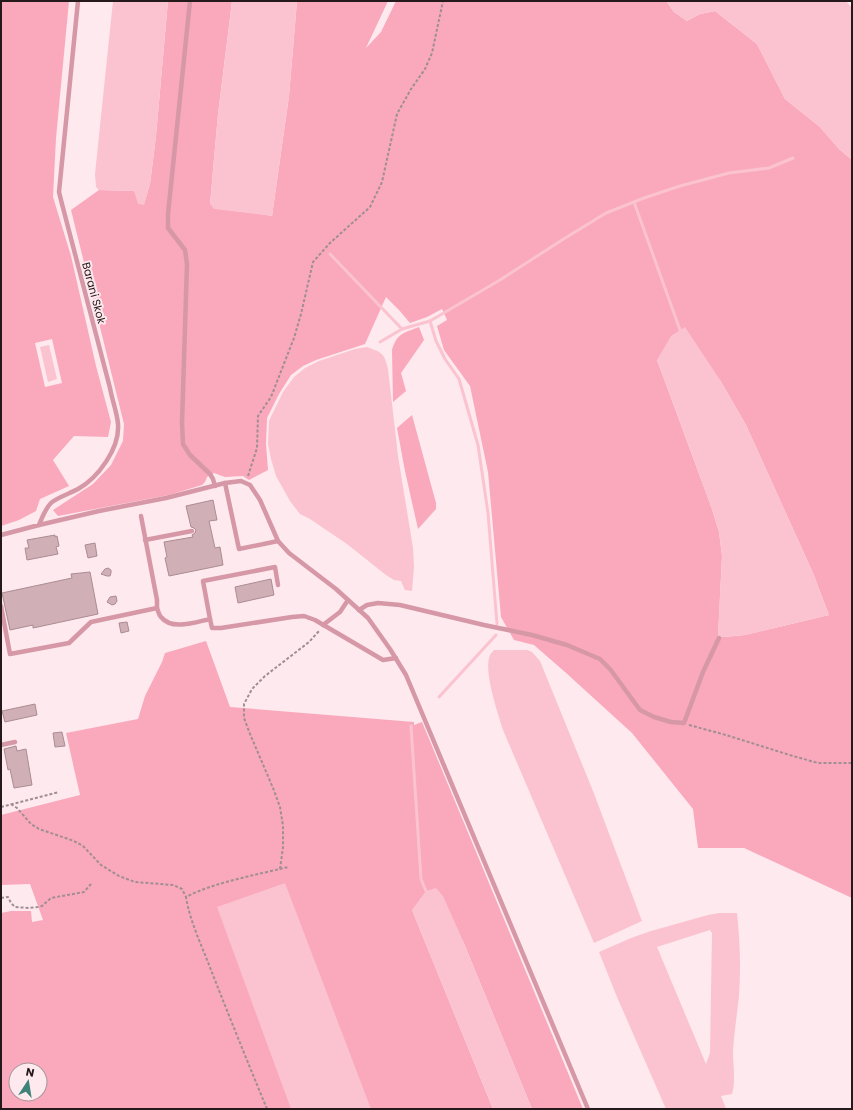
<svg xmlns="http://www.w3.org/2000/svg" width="853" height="1110" font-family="Poppins,sans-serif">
	<rect width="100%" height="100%" fill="#fee9ee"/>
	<g fill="#faa8bc" fill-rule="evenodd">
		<path d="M1,1H69L56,138L53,197L71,256L96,366L111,422L108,437L74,436L53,460L69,486L40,499L36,511L19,520L1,526ZM52,339L62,383L45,387L35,343Z"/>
		<path d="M168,1H232L218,114L210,204L272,216L289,96L297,1H388L366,48L381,32L396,1H666L674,12L687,21L700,14L715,11L757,44L785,99L820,127L839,149L852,160V898L744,848H698L693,809L632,733L565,672L534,645L514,640L501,617L488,472L470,386L444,350L437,326L447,320L442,309L427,317L410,323L399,310L386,297L365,344L316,360L303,366L291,375L279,394L267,418L266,444L268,470L249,480L243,476L225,477L214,473L207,477L205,482L202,485L169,495L58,516L53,510L93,484L111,465L123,441L124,424L71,210L99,190L134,191L144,204L150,184L156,136ZM657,360L720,380L746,425L813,573L829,615L745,635L724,637L718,636L722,556L719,532L712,509Z"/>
		<path d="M419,327L424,340L401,373L406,391L393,402L392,350C397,333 404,333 419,327Z"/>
		<polygon points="412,415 436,503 436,509 418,529 405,471 397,428"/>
		<path d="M206,641L230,707L414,722V725L422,722L583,1109H532L463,941L412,910L493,1109H1V913L11,911H31L32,922L43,920L30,884L1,885V815L80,795L66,733L138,719L145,696L162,662L165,653ZM16,1070H40V1094H16Z"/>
	</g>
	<g fill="#fbc3cf" fill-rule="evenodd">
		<polygon points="113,1 168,1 156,136 150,184 144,205 138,204 134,191 99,190 96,187 95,174"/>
		<polygon points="232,1 297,1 289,96 272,216 214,209 210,204 218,114"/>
		<polygon points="666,1 846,1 852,8 852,160 839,149 820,127 785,99 757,44 715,11 700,14 687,21 674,12"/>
		<polygon points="685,327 720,380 746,425 813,573 829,615 745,635 724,637 718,636 722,556 719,532 712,509 657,360 671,336"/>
		<polygon points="49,345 57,379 48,382 40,347"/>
		<path d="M367,347C382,353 384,352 388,369L398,456L413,548L414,567L412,591L405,590L401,581L394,580L386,575L347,544L310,519L300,514L290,501L276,476L271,459L268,444L269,421L283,392L294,377L305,368L319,361L355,349Z"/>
		<path d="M494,650H527L532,652L540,661L593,791L642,921L594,943L503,730C498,713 483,671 490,655C491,653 493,652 494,650Z"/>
		<polygon points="285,883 371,1109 291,1109 217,907"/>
		<polygon points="436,888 443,896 463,941 532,1109 493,1109 412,910 426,891"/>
		<path d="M719,913H737C740,941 741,969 739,996C737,1015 734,1033 733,1052C733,1066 736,1081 732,1094L721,1096L726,1109H666L617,997L599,952L631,938L651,931L708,915ZM710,930L712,933L710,1053L706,1064L657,947Z"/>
	</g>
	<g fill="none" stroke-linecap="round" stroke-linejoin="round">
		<g stroke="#fbc3cf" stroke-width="3">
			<polyline points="634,202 680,330"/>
			<polyline points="330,254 402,329"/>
			<polyline points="430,321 436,341 445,359 459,379 478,445 488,513 497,624"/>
			<polyline points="380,342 402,329 430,321 500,280 562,240 606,213 644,198 680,186 729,173 769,168 793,158"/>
			<polyline points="439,697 496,635"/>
			<polyline points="411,726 421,879 426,891"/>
		</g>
	</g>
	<g fill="#d0afb6" stroke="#ab8c93">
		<polygon points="213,500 217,520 209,521 215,548 220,547 223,565 169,576 165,558 167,557 164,542 193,537 192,535 195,533 196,530 194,528 191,527 186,506"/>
		<polygon points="55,535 55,537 57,536 59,546 56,547 58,554 27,560 25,548 29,548 27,540"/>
		<polygon points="95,543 97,556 88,558 85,545"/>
		<polygon points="108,568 111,570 111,573 110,576 107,576 101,574 105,569"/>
		<polygon points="90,572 98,614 33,628 33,625 10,630 2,593 72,578 71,574"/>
		<polygon points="271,579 274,595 238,603 235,587"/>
		<polygon points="116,596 117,601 115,604 112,605 107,602 110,597"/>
		<polygon points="127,622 129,631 121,633 119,623"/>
		<polygon points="35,704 37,715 5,722 2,711"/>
		<polygon points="62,732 65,746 55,747 53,733"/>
		<polygon points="16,746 17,751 26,749 32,785 14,788 10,769 8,770 4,749"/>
	</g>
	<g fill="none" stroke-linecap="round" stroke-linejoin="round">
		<g stroke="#9f8e92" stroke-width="2" stroke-dasharray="3 2" stroke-linecap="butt">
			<polyline points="248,476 257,448 258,416 271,397 294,338 301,314 313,262 330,243 370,207 382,182 397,114 411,89 425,69 432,53 443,1"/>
			<polyline points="689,725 726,735 793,756 818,763 852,763"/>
			<polyline points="11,804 17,808 31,824 39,829 74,841 83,846 101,865 119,876 135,882 173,885 182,889 186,897"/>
			<polyline points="1,807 59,792"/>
			<polyline points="280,869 283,847 283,826 280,807 273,788 250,734 244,718 244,704 252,689 265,676 309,642 319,631"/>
			<polyline points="1,898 8,897 11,903 15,907 29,908 38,907 42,906 51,898 84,892 91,884"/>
			<path d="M267,1109C248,1063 229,1016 211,970C202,946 190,922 186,897C215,882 256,875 288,867"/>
		</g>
		<g stroke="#d698a6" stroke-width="4.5">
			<polyline points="190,1 168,214 168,228 185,250 187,264 182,423 183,444 190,455 210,474 213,479 215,486"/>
			<polyline points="225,483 239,549 278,541"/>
			<polyline points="141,516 157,600 157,608"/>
			<polyline points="39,525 99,511 166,498 225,483 241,481 250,485 260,500 278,541 289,553 336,589 368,618 390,649 406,675 588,1109"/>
			<path d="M1,535L39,525C42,518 45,509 51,503C56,498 71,493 78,489C98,478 120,448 118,424C117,412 112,400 110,388L62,204L59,192L78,1"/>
			<polyline points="145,540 192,531"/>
			<path d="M1,606L10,654L69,643L91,622L157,608C158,611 159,615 161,617C172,631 196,622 210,619L203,581L275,567L278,585"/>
			<polyline points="359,610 367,605 378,603 400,605 484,625 532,635 567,645 600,659 610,669 640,710 654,717 671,722 684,723 703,672 719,638"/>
			<polyline points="210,619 212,628 221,628 292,617 304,616 315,620 383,660 396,658"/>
			<polyline points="323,625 340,612 348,600"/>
			<polyline points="1,745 15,742"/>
		</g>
	</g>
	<g text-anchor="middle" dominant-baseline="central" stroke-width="4" stroke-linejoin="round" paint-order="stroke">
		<g font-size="11" fill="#25191c" stroke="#fee9ee">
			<text transform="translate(94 293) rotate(75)">Barani Skok</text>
		</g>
	</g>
	<rect width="853" height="1110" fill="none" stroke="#25191c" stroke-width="4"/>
	<g transform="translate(28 1082) rotate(12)"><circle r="19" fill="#fee9ee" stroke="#a7969a"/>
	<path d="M0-3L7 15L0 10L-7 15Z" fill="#3d8379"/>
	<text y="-6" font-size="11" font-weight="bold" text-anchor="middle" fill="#25191c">N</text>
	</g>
</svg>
